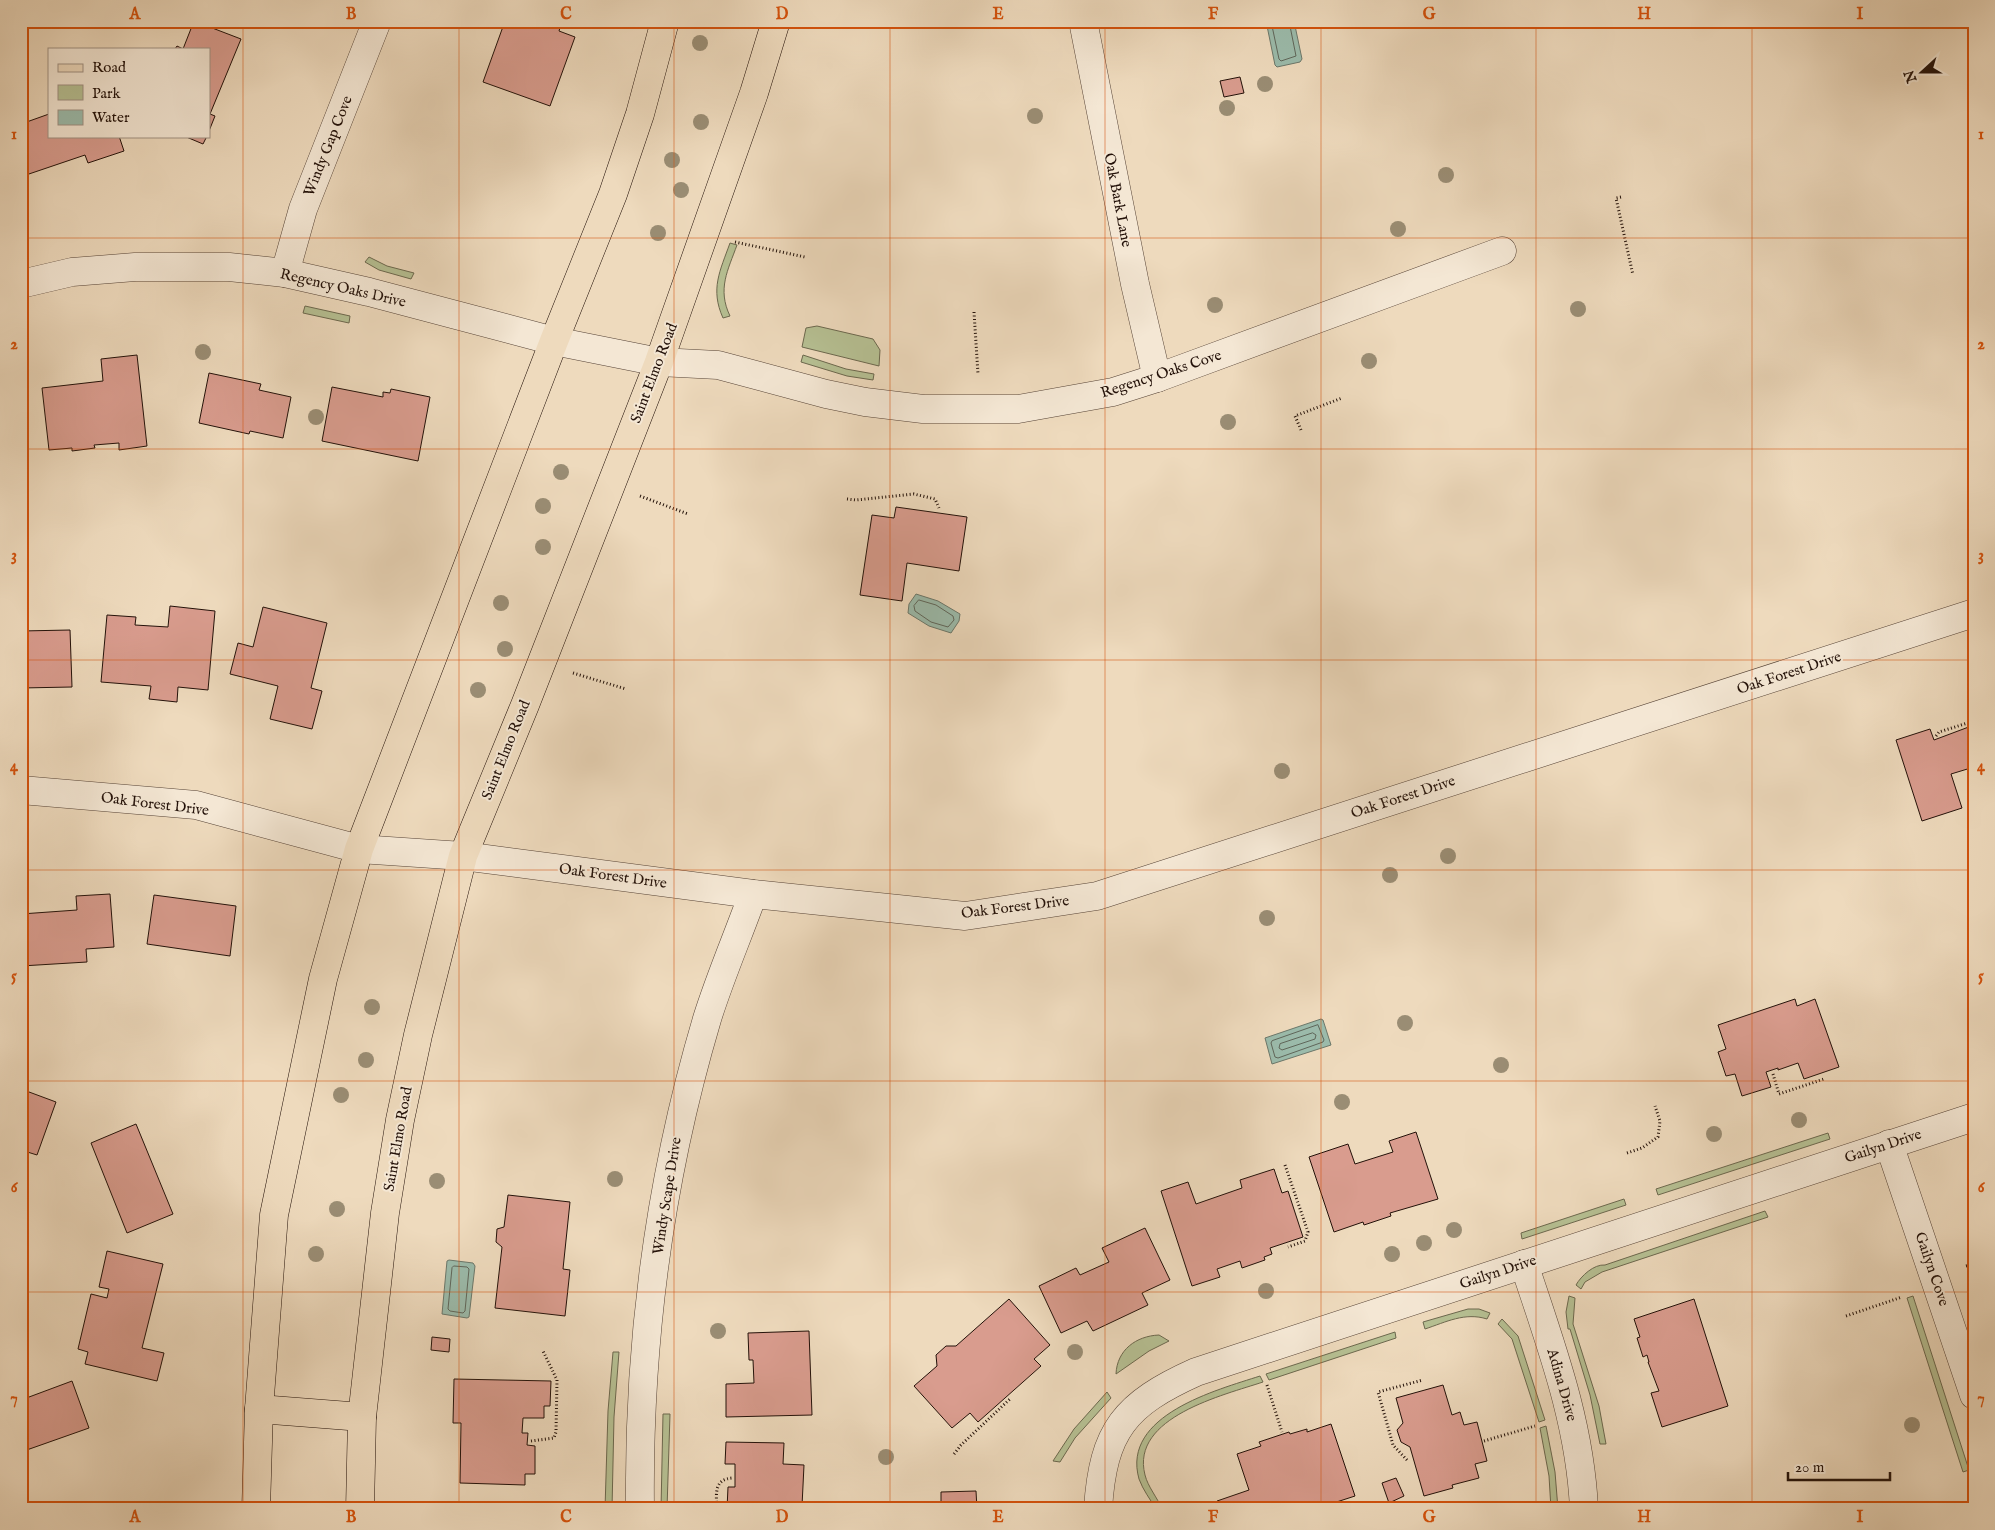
<svg xmlns="http://www.w3.org/2000/svg" width="1995" height="1530" font-family="'IM FELL English',serif">
	<rect width="100%" height="100%" fill="#eedabd"/>
	<filter id="stains"><feTurbulence type="fractalNoise" baseFrequency=".004" numOctaves="4"/><feColorMatrix values="0 0 0 0 .2 0 0 0 0 .09 0 0 0 0 .02 0 0 0 .5 -.17"/></filter>
	<radialGradient id="worn" r=".72"><stop offset=".6" stop-color="#630" stop-opacity="0"/><stop offset="1" stop-color="#630" stop-opacity=".3"/></radialGradient>
	<g fill="#b6c093" stroke="#6c684e">
		<path d="M730,243L737,245C728,270 717,289 730,316L723,318C710,289 720,271 730,243Z"/>
		<polygon points="369,257 387,266 414,273 411,279 379,270 365,262"/>
		<polygon points="305,306 350,316 349,323 303,313"/>
		<polygon points="817,326 873,339 880,350 879,366 802,347 806,328"/>
		<polygon points="803,355 846,369 874,374 873,380 847,376 801,362"/>
		<polygon points="1828,1133 1830,1139 1658,1195 1656,1189"/>
		<polygon points="1624,1199 1626,1205 1522,1239 1521,1233"/>
		<path d="M1765,1211L1768,1217L1602,1272L1585,1282L1581,1289L1576,1285C1581,1276 1594,1264 1605,1265Z"/>
		<polygon points="1569,1296 1575,1298 1573,1324 1599,1406 1606,1444 1600,1444 1590,1395 1570,1329 1568,1329 1566,1312"/>
		<polygon points="1913,1296 1969,1470 1963,1472 1907,1298"/>
		<path d="M1468,1309H1479L1490,1313L1487,1319C1465,1312 1446,1322 1425,1329L1423,1322Z"/>
		<polygon points="1502,1319 1518,1336 1545,1420 1539,1422 1512,1339 1498,1324"/>
		<polygon points="1395,1332 1396,1338 1269,1380 1266,1374"/>
		<path d="M1159,1335L1169,1341L1149,1351L1116,1374C1117,1350 1136,1336 1159,1335Z"/>
		<polygon points="613,1352 619,1352 614,1417 612,1509 605,1509 608,1411"/>
		<path d="M1260,1376L1263,1382C1224,1395 1130,1417 1145,1475C1148,1487 1157,1497 1162,1509H1156C1150,1499 1143,1490 1139,1479C1121,1415 1217,1390 1260,1376Z"/>
		<polygon points="1107,1392 1111,1398 1075,1438 1060,1462 1053,1461 1074,1429"/>
		<polygon points="663,1414 670,1414 667,1509 661,1509"/>
		<polygon points="1546,1426 1555,1472 1558,1509 1551,1509 1549,1476 1540,1428"/>
	</g>
	<g fill="#9bbbab" stroke="#6b776a">
		<polygon points="1266,21 1294,21 1302,59 1300,62 1277,67 1275,65"/>
		<polygon points="916,594 938,601 960,614 959,621 951,633 929,626 908,613 909,604"/>
		<polygon points="1321,1019 1323,1020 1331,1045 1272,1064 1265,1038"/>
		<polygon points="449,1260 473,1263 475,1266 469,1317 467,1318 442,1314 447,1261"/>
	</g>
	<g fill="none" stroke-linecap="round" stroke-linejoin="round">
		<g stroke="#5f665a" stroke-width="1">
			<polyline points="1271,21 1279,59 1281,61 1296,56 1289,21"/>
			<polygon points="919,600 936,605 953,616 954,620 948,627 931,622 915,611 914,606"/>
			<polygon points="1318,1025 1324,1040 1323,1042 1278,1058 1275,1057 1271,1043 1272,1041"/>
			<polygon points="1313,1033 1316,1035 1315,1039 1282,1050 1279,1048 1280,1044"/>
			<polygon points="454,1266 467,1267 469,1269 465,1311 463,1313 450,1311 448,1309 452,1268"/>
		</g>
	</g>
	<g fill="#d99c8e" stroke="#231109">
		<polygon points="194,21 241,39 210,114 215,116 209,131 209,49 175,49 177,46 183,49"/>
		<polygon points="505,21 562,21 559,31 575,37 550,106 483,82"/>
		<polygon points="1240,77 1244,93 1224,97 1220,81"/>
		<polygon points="49,114 49,136 119,136 124,151 88,163 85,155 23,176 21,169 21,124"/>
		<polygon points="184,136 207,136 203,144"/>
		<polygon points="137,355 147,446 119,450 119,443 94,445 95,448 72,451 72,448 49,450 42,388 103,381 101,359"/>
		<polygon points="209,373 261,384 259,390 291,397 283,438 250,431 249,434 199,423"/>
		<polygon points="332,387 383,397 383,392 390,393 391,389 430,397 418,461 322,441"/>
		<polygon points="896,507 967,517 959,571 907,563 902,601 860,595 872,515 894,518"/>
		<polygon points="170,606 215,611 208,690 178,687 177,702 149,699 151,686 101,682 107,615 136,617 135,625 168,627"/>
		<polygon points="263,607 327,623 311,688 322,691 312,729 270,719 278,686 230,674 238,643 253,647"/>
		<polygon points="70,630 72,687 21,688 21,631"/>
		<polygon points="1974,725 1974,767 1951,774 1962,808 1922,821 1896,740 1930,729 1934,740"/>
		<polygon points="110,894 114,947 86,949 87,962 21,966 21,914 77,910 76,896"/>
		<polygon points="154,895 236,906 230,956 147,944"/>
		<polygon points="1795,999 1797,1006 1815,999 1839,1067 1804,1079 1798,1063 1778,1070 1778,1068 1766,1072 1771,1087 1742,1096 1735,1074 1726,1076 1718,1052 1726,1049 1718,1025"/>
		<polygon points="21,1089 56,1102 37,1155 21,1150"/>
		<polygon points="136,1124 173,1214 127,1233 91,1143"/>
		<polygon points="1416,1132 1438,1199 1390,1213 1391,1216 1364,1225 1363,1222 1334,1232 1309,1157 1348,1144 1355,1164 1393,1152 1389,1141"/>
		<polygon points="1274,1169 1282,1193 1288,1191 1303,1237 1270,1248 1272,1254 1264,1257 1265,1260 1242,1268 1240,1261 1217,1269 1220,1277 1192,1286 1161,1191 1188,1182 1196,1204 1242,1188 1240,1180"/>
		<polygon points="508,1195 570,1202 563,1269 570,1270 565,1316 495,1308 502,1247 496,1242 497,1229 504,1227"/>
		<polygon points="1145,1228 1170,1280 1142,1293 1148,1305 1093,1331 1087,1321 1061,1333 1039,1286 1076,1268 1080,1275 1109,1262 1102,1248"/>
		<polygon points="107,1251 163,1264 142,1348 164,1353 157,1381 85,1364 88,1352 78,1349 91,1294 107,1298 109,1289 99,1287"/>
		<polygon points="1009,1299 1050,1345 1034,1359 1041,1366 978,1422 970,1413 952,1428 914,1386 937,1366 936,1355 946,1346 956,1346"/>
		<polygon points="1694,1299 1728,1406 1662,1427 1651,1393 1659,1391 1648,1362 1649,1362 1647,1355 1643,1357 1637,1338 1640,1337 1634,1319"/>
		<polygon points="809,1331 812,1415 726,1417 726,1384 754,1383 753,1360 749,1360 748,1333"/>
		<polygon points="432,1337 450,1339 449,1352 431,1350"/>
		<polygon points="454,1379 551,1381 550,1406 544,1406 544,1418 523,1418 522,1433 528,1433 527,1445 535,1446 535,1474 525,1474 525,1485 460,1483 461,1423 453,1423"/>
		<polygon points="72,1381 89,1428 21,1452 21,1400"/>
		<polygon points="1443,1385 1452,1415 1460,1412 1464,1425 1477,1422 1487,1461 1475,1464 1479,1478 1452,1485 1453,1488 1424,1496 1410,1447 1401,1442 1397,1430 1403,1423 1396,1398"/>
		<polygon points="1331,1424 1355,1496 1315,1509 1219,1509 1217,1501 1249,1490 1237,1454 1261,1446 1259,1442 1289,1432 1290,1434 1307,1429 1307,1432"/>
		<polygon points="726,1442 784,1443 783,1464 804,1465 802,1506 817,1506 817,1509 727,1509 728,1487 735,1487 735,1464 725,1464"/>
		<polygon points="1396,1478 1404,1496 1389,1503 1382,1483"/>
		<polygon points="976,1491 977,1509 903,1509 903,1507 941,1506 941,1492"/>
		<polygon points="468,1503 542,1504 542,1509 468,1509"/>
	</g>
	<g fill="none" stroke-linecap="round" stroke-linejoin="round">
		<defs>
			<g id="minor">
				<polyline points="1083,21 1135,284 1157,378"/>
				<polyline points="285,273 303,209 377,21"/>
				<polyline points="21,284 72,272 135,267 229,267 285,273 369,292 554,341 659,362 718,365 826,394 865,402 923,409 1018,409 1113,392 1157,378 1502,251"/>
				<polyline points="21,790 196,805 359,849 463,856 753,894 965,916 1097,896 1974,613"/>
				<polyline points="1889,1144 1974,1395"/>
				<path d="M1524,1264C1551,1346 1580,1422 1584,1509"/>
				<path d="M640,1509C638,1344 660,1177 707,1019C720,977 738,936 753,894"/>
				<path d="M1098,1509C1103,1430 1125,1404 1196,1372L1974,1117"/>
			</g>
			<g id="major">
				<polyline points="259,1409 362,1417"/>
				<polyline points="256,1509 259,1409 274,1215 323,979 359,849 554,341 613,194 640,114 665,21"/>
				<polyline points="360,1509 362,1417 385,1213 400,1120 418,1035 463,856 525,705 659,362 754,93 776,21"/>
			</g>
		</defs>
		<use href="#minor" stroke="#564336" stroke-width="29"/>
		<use href="#major" stroke="#231109" stroke-width="29"/>
		<g stroke="#231109" stroke-width="3" stroke-dasharray="1 2.5" stroke-linecap="butt">
			<polyline points="1621,197 1616,198 1633,275"/>
			<polyline points="735,242 805,257"/>
			<polyline points="974,312 978,374"/>
			<polyline points="1301,430 1295,416 1342,398"/>
			<polyline points="640,496 688,514"/>
			<polyline points="847,499 856,500 914,494 935,499 939,508"/>
			<polyline points="573,673 626,689"/>
			<polyline points="1936,736 1939,732 1974,721"/>
			<polyline points="1773,1074 1779,1094 1824,1079"/>
			<polyline points="1627,1153 1642,1148 1658,1137 1660,1121 1655,1106"/>
			<polyline points="1285,1165 1308,1232 1305,1241 1288,1247"/>
			<polyline points="1966,1266 1974,1264"/>
			<polyline points="1846,1316 1902,1297"/>
			<polyline points="1267,1385 1282,1432"/>
			<polyline points="531,1441 554,1438 556,1432 557,1380 543,1351"/>
			<polyline points="1484,1441 1535,1426"/>
			<polyline points="954,1454 961,1445 1011,1398"/>
			<polyline points="1407,1460 1393,1445 1378,1392 1423,1380"/>
			<path d="M717,1509C716,1493 714,1479 733,1478"/>
			<polyline points="1671,1509 1672,1500"/>
		</g>
		<use href="#minor" stroke="#f4e7d4" stroke-width="28"/>
		<use href="#major" stroke="#eedabd" stroke-width="28"/>
	</g>
	<g fill="#9a8d74">
		<circle cx="700" cy="43" r="8"/>
		<circle cx="1265" cy="84" r="8"/>
		<circle cx="1227" cy="108" r="8"/>
		<circle cx="1035" cy="116" r="8"/>
		<circle cx="701" cy="122" r="8"/>
		<circle cx="672" cy="160" r="8"/>
		<circle cx="1446" cy="175" r="8"/>
		<circle cx="681" cy="190" r="8"/>
		<circle cx="1398" cy="229" r="8"/>
		<circle cx="658" cy="233" r="8"/>
		<circle cx="1215" cy="305" r="8"/>
		<circle cx="1578" cy="309" r="8"/>
		<circle cx="203" cy="352" r="8"/>
		<circle cx="1369" cy="361" r="8"/>
		<circle cx="316" cy="417" r="8"/>
		<circle cx="1228" cy="422" r="8"/>
		<circle cx="561" cy="472" r="8"/>
		<circle cx="543" cy="506" r="8"/>
		<circle cx="543" cy="547" r="8"/>
		<circle cx="501" cy="603" r="8"/>
		<circle cx="505" cy="649" r="8"/>
		<circle cx="478" cy="690" r="8"/>
		<circle cx="1282" cy="771" r="8"/>
		<circle cx="1448" cy="856" r="8"/>
		<circle cx="1390" cy="875" r="8"/>
		<circle cx="1267" cy="918" r="8"/>
		<circle cx="372" cy="1007" r="8"/>
		<circle cx="1405" cy="1023" r="8"/>
		<circle cx="366" cy="1060" r="8"/>
		<circle cx="1501" cy="1065" r="8"/>
		<circle cx="341" cy="1095" r="8"/>
		<circle cx="1342" cy="1102" r="8"/>
		<circle cx="1799" cy="1120" r="8"/>
		<circle cx="1714" cy="1134" r="8"/>
		<circle cx="615" cy="1179" r="8"/>
		<circle cx="437" cy="1181" r="8"/>
		<circle cx="337" cy="1209" r="8"/>
		<circle cx="1454" cy="1230" r="8"/>
		<circle cx="1424" cy="1243" r="8"/>
		<circle cx="316" cy="1254" r="8"/>
		<circle cx="1392" cy="1254" r="8"/>
		<circle cx="1266" cy="1291" r="8"/>
		<circle cx="718" cy="1331" r="8"/>
		<circle cx="1075" cy="1352" r="8"/>
		<circle cx="1912" cy="1425" r="8"/>
		<circle cx="886" cy="1457" r="8"/>
	</g>
	<path fill="none" stroke="#d4520c" stroke-width="1" stroke-opacity="0.55" d="M243,21V1509M459,21V1509M674,21V1509M890,21V1509M1105,21V1509M1321,21V1509M1536,21V1509M1752,21V1509M21,238H1974M21,449H1974M21,660H1974M21,870H1974M21,1081H1974M21,1292H1974"/>
	<g text-anchor="middle" dominant-baseline="central" stroke-width="4" stroke-linejoin="round" paint-order="stroke">
		<g font-size="15" fill="#231109" stroke="#f4e7d4">
			<text transform="translate(328 146) rotate(-68)">Windy Gap Cove</text>
			<text transform="translate(1118 200) rotate(79)">Oak Bark Lane</text>
			<text transform="translate(343 288) rotate(13)">Regency Oaks Drive</text>
			<text transform="translate(654 373) rotate(-69)">Saint Elmo Road</text>
			<text transform="translate(1161 374) rotate(-18)">Regency Oaks Cove</text>
			<text transform="translate(1789 673) rotate(-18)">Oak Forest Drive</text>
			<text transform="translate(506 750) rotate(-68)">Saint Elmo Road</text>
			<text transform="translate(1403 797) rotate(-18)">Oak Forest Drive</text>
			<text transform="translate(155 804) rotate(7)">Oak Forest Drive</text>
			<text transform="translate(613 876) rotate(8)">Oak Forest Drive</text>
			<text transform="translate(1015 907) rotate(-7)">Oak Forest Drive</text>
			<text transform="translate(398 1139) rotate(-80)">Saint Elmo Road</text>
			<text transform="translate(1883 1146) rotate(-18)">Gailyn Drive</text>
			<text transform="translate(667 1196) rotate(-81)">Windy Scape Drive</text>
			<text transform="translate(1932 1269) rotate(71)">Gailyn Cove</text>
			<text transform="translate(1498 1272) rotate(-18)">Gailyn Drive</text>
			<text transform="translate(1562 1385) rotate(74)">Adina Drive</text>
		</g>
	</g>
	<rect width="1995" height="1530" fill="none" stroke="#eedabd" stroke-width="55"/>
	<rect x="48" y="48" width="162" height="90" fill="#f4e7d4" stroke="#a09183"/>
	<rect x="58" y="64" width="25" height="8" fill="#eedabd" stroke="#a09183"/>
	<text x="92" y="72" font-size="15" fill="#231109">Road</text>
	<rect x="58" y="85" width="25" height="15" fill="#b6c093" stroke="#a09183"/>
	<text x="92" y="98" font-size="15" fill="#231109">Park</text>
	<rect x="58" y="110" width="25" height="15" fill="#9bbbab" stroke="#a09183"/>
	<text x="92" y="122" font-size="15" fill="#231109">Water</text>
	<g transform="translate(1922 72) rotate(249)" stroke="#f4e7d4" stroke-width="4" paint-order="stroke">
	<path d="M0-4L9 19L0 12L-9 19Z" fill="#231109"/>
	<text y="-8" font-size="14" font-weight="bold" text-anchor="middle" fill="#231109">N</text>
	</g>
	<path d="M1788 1472v8h102v-8" fill="none" stroke="#231109" stroke-width="2.5"/>
	<text x="1795" y="1472" font-size="15" fill="#231109" stroke="#f4e7d4" stroke-width="4" paint-order="stroke">20 m</text>
	<rect x="28" y="28" width="1940" height="1474" fill="none" stroke="#d4520c" stroke-width="2"/>
	<g font-size="16" text-anchor="middle" font-weight="bold" fill="#d4520c">
		<text x="135" y="19">A</text>
		<text x="351" y="19">B</text>
		<text x="566" y="19">C</text>
		<text x="782" y="19">D</text>
		<text x="998" y="19">E</text>
		<text x="1213" y="19">F</text>
		<text x="1429" y="19">G</text>
		<text x="1644" y="19">H</text>
		<text x="1860" y="19">I</text>
		<text x="14" y="139">1</text>
		<text x="1981" y="139">1</text>
		<text x="14" y="349">2</text>
		<text x="1981" y="349">2</text>
		<text x="14" y="560">3</text>
		<text x="1981" y="560">3</text>
		<text x="14" y="771">4</text>
		<text x="1981" y="771">4</text>
		<text x="14" y="981">5</text>
		<text x="1981" y="981">5</text>
		<text x="14" y="1192">6</text>
		<text x="1981" y="1192">6</text>
		<text x="14" y="1403">7</text>
		<text x="1981" y="1403">7</text>
		<text x="135" y="1522">A</text>
		<text x="351" y="1522">B</text>
		<text x="566" y="1522">C</text>
		<text x="782" y="1522">D</text>
		<text x="998" y="1522">E</text>
		<text x="1213" y="1522">F</text>
		<text x="1429" y="1522">G</text>
		<text x="1644" y="1522">H</text>
		<text x="1860" y="1522">I</text>
	</g>
	<rect width="100%" height="100%" filter="url(#stains)"/>
	<rect width="100%" height="100%" fill="url(#worn)"/>
</svg>
